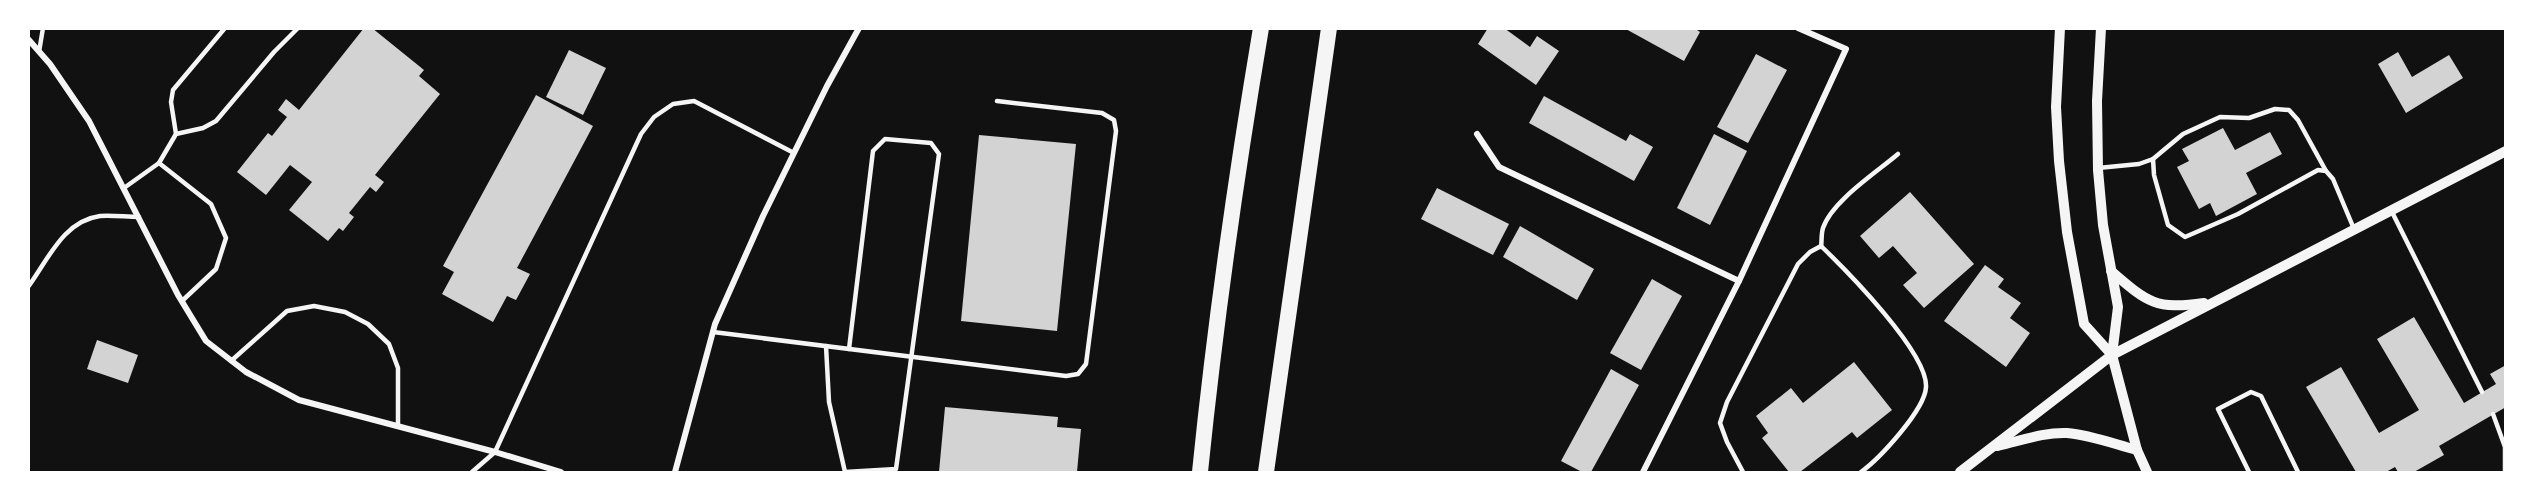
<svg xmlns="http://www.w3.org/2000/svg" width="2534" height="501" font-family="'PT Sans Narrow',sans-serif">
	<rect width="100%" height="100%" fill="#111"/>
	<g fill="#d3d3d3">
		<polygon points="364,28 372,28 424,70 419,76 440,94 375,175 384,182 376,192 370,187 349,213 354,217 343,231 339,228 328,241 289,210 312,182 290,165 266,195 237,172 268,133 272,136 287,117 278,110 286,99 299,110"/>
		<polygon points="1488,28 1504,28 1530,47 1537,36 1559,51 1536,85 1478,44"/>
		<polygon points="1624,28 1694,28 1700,32 1684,61"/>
		<polygon points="569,50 606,68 583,115 546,97"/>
		<polygon points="2398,52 2412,77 2449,55 2463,78 2406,113 2378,64"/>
		<polygon points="1756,54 1787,70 1748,143 1717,127"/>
		<polygon points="536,95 593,126 517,268 530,274 516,300 507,296 493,322 442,294 454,272 443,266"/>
		<polygon points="1544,96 1626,141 1630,134 1653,147 1634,181 1529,123"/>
		<polygon points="2223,128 2235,150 2270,132 2282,154 2246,173 2257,194 2216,216 2210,203 2199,209 2177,167 2189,161 2182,149"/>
		<polygon points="1714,134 1747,151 1710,225 1677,208"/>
		<polygon points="979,135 1076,144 1057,331 961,321"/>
		<polygon points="1437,188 1509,224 1493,255 1421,219"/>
		<polygon points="1910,192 1974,264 1924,308 1903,285 1917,273 1893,246 1879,258 1860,236"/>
		<polygon points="1520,226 1594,269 1577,300 1503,257"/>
		<polygon points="1985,265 2004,279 1998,287 2021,303 2010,318 2030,333 2006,367 1944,321"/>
		<polygon points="1652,279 1682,296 1641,370 1610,353"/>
		<polygon points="2414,317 2464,403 2496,384 2490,374 2506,365 2506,407 2439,446 2444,455 2414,472 2398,472 2395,467 2386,472 2356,472 2306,387 2341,367 2379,433 2419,410 2377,339"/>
		<polygon points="97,340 138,355 128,383 87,369"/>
		<polygon points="1854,362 1892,410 1857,438 1852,432 1800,472 1789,472 1762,438 1768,433 1756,416 1791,388 1803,403"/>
		<polygon points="1611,369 1639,385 1591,472 1582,472 1561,461"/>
		<polygon points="945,407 1058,417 1057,427 1081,429 1077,472 939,472"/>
	</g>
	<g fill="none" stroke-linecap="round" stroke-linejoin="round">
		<g stroke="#f5f5f5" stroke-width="4.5">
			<polyline points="39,52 43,28"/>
			<polyline points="176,134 171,102 173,90 225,28"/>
			<polyline points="2153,159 2183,134 2220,117 2249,118 2275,109 2289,110 2298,120 2326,171"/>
			<polyline points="159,163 211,204 226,238 216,269 182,301"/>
			<polyline points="2098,168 2139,164 2153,159 2154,175 2168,225 2185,237 2238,214 2318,170 2326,171 2333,179 2354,229"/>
			<polyline points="124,188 159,163 176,134 203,128 216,121 274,52 298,28"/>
			<polyline points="2391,210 2482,392"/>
			<path d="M1821,247C1822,241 1821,234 1823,228C1832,201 1877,172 1898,154"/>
			<path d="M28,287C48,260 63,221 100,216C113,215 126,217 139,217"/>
			<polyline points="713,332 1066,376 1078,374 1086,364 1116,131 1114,120 1102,113 997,101"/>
			<polyline points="826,346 829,402 845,472 896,469 939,154 931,143 885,139 873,151 849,349"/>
			<polyline points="231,361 287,311 314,306 345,312 368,324 389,344 398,368 398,426"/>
			<polyline points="2493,414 2505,447 2505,472"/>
			<polyline points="472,472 495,452 641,134 654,117 673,104 694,101 794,153"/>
			<path d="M1743,472L1727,442L1720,423L1727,402L1798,264L1810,252L1821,246C1847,271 1928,353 1926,387C1925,410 1879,459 1861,472"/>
			<polyline points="2249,472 2218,409 2251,392 2261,396 2298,472"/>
		</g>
		<g stroke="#f5f5f5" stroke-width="6">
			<polyline points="28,39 50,64 89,121 178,295 206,341 246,372 299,400 495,452 561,472"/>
			<polyline points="1477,134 1499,167 1739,281"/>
			<polyline points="675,472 715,324 763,216 827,86 859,28"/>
			<polyline points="1643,472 1739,281 1846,49 1798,28"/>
		</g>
		<g stroke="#f5f5f5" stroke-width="10">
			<polyline points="2060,28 2056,107 2059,161 2067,232 2084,324 2112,355"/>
			<polyline points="2101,28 2097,101 2098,170 2103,225 2118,307 2112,355 2137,450 2147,472"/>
			<path d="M2111,271C2147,302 2155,310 2204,303"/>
			<path d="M1997,446C2020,441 2044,432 2067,433C2091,435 2114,444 2137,450"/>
			<polyline points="1960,472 2112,355 2506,151"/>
		</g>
		<g stroke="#f5f5f5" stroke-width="16">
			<path d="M1200,472C1215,324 1236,176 1261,28"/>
			<polyline points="1266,472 1329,28"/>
		</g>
	</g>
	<rect width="2534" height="501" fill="none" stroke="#ffffff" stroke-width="60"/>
</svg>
